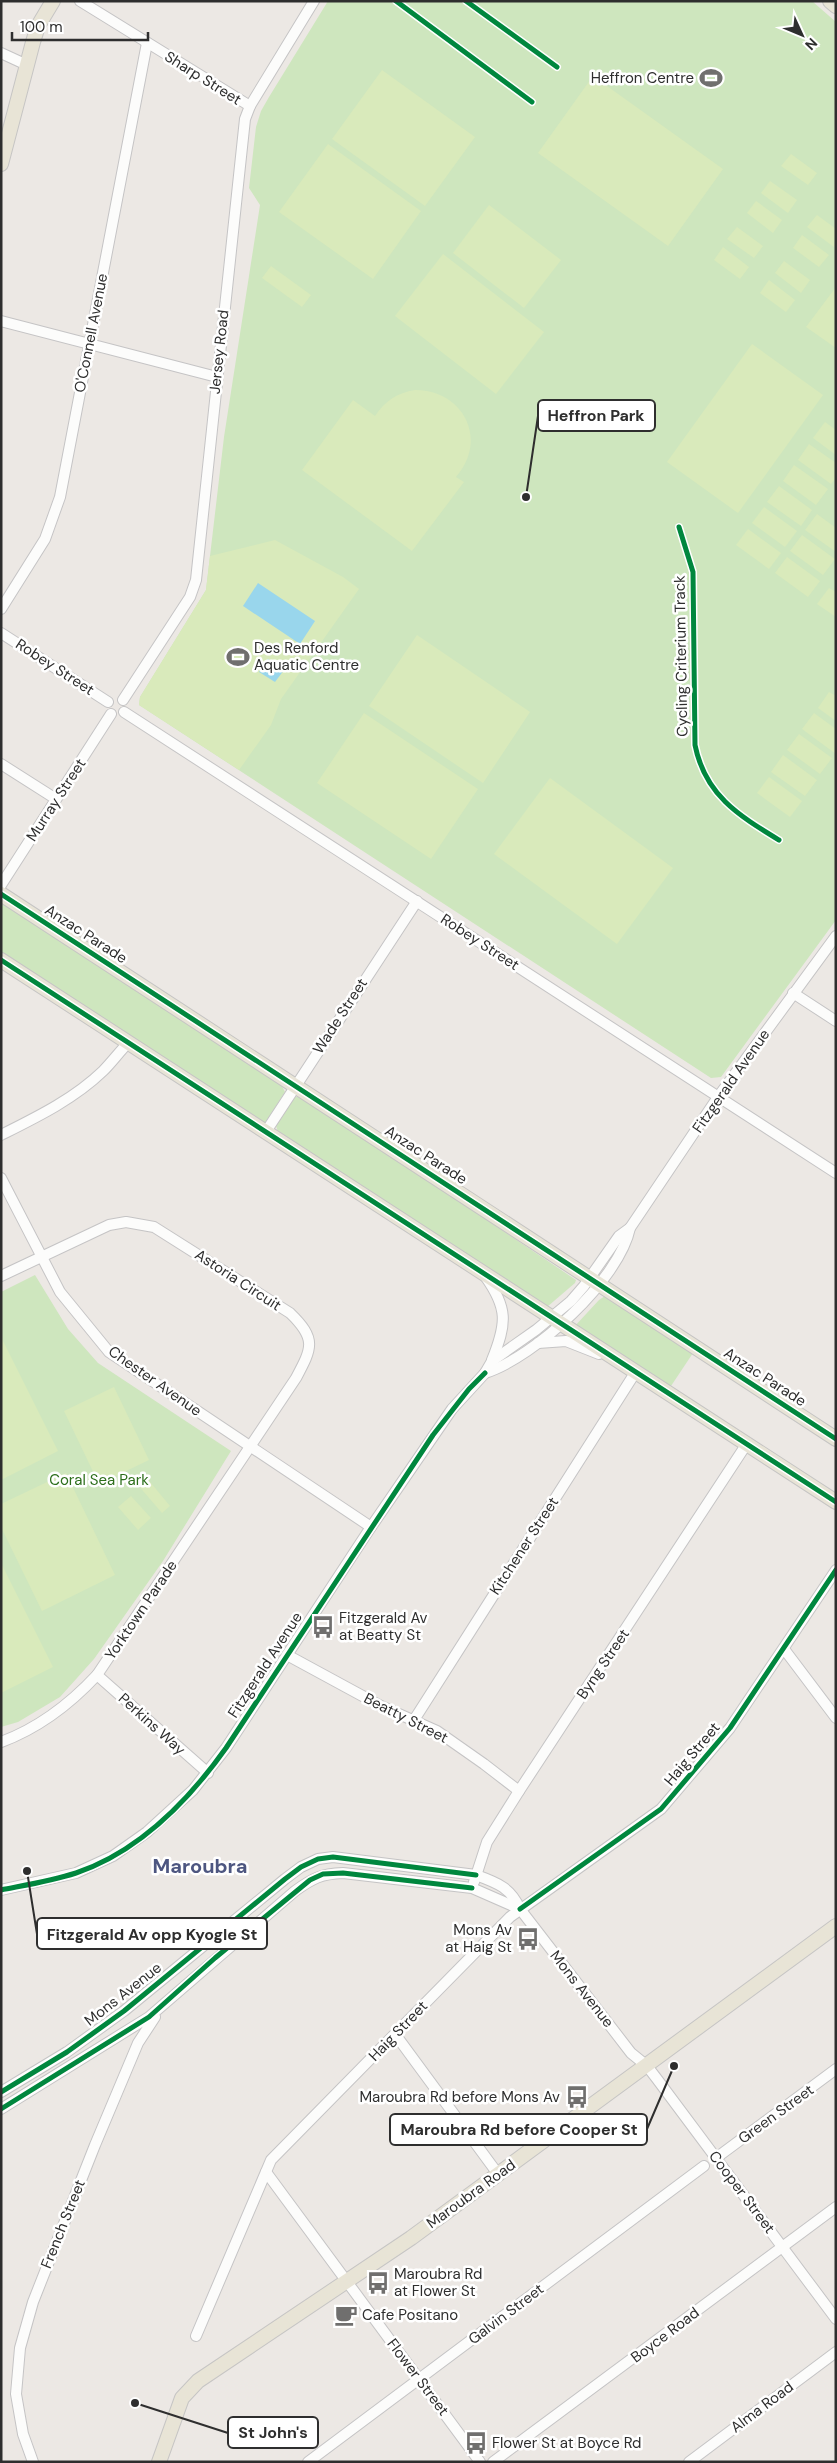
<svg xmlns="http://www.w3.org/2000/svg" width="837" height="2463" font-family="'DM Sans',sans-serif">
	<rect width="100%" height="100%" fill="#ece8e4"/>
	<g fill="#cee6be">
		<polygon points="328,1 812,1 836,22 836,920 721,1077 711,1078 139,705 140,697 206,590 224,437 260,205 249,188 256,127 261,111 269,97"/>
		<polygon points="5,902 280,1082 285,1092 265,1123 259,1122 1,955 1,903"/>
		<polygon points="303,1096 576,1280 575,1283 547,1307 279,1135 276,1126 295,1097"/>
		<polygon points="35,1275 68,1329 98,1363 231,1451 163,1561 94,1659 60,1697 18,1722 1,1727 1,1292"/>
		<polygon points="605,1296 693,1353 669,1389 574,1327 599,1300"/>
	</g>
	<g fill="#d9eabb">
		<polygon points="382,70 475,137 425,206 332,139"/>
		<polygon points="593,76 723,169 668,246 538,153"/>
		<polygon points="328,144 421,211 373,279 279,212"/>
		<polygon points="791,154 817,173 808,185 781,166"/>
		<polygon points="770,181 797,200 788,213 761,193"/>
		<polygon points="756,201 782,220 773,233 747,213"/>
		<polygon points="489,205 561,260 524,308 453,253"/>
		<polygon points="817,215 836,229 834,247 807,227"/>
		<polygon points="737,227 763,246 754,258 727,239"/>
		<polygon points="802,235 829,255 819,267 793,248"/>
		<polygon points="723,247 749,267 740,279 714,260"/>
		<polygon points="443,254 544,332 496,394 395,316"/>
		<polygon points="784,261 810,280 801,293 775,273"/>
		<polygon points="271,266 311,295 302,307 262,278"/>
		<polygon points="769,280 795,300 786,312 760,293"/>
		<polygon points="836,287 836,348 806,327"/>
		<polygon points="752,344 823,395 738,513 667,462"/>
		<path d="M415,390C463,390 489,439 456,477L464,482L412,551L302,470L353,400L375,416C385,401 397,393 415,390Z"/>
		<polygon points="825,422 836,430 836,455 813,438"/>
		<polygon points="809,444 836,463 836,478 831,484 798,460"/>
		<polygon points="794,465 828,489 816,505 783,481"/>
		<polygon points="779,486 812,510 801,526 767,502"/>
		<polygon points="764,507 797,531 785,547 752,523"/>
		<polygon points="817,514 836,528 836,552 805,530"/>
		<polygon points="748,529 781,553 769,569 736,545"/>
		<polygon points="802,535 835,559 823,575 790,551"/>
		<polygon points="275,540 343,577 359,589 281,699 271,725 239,770 139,705 140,697 206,590 210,556"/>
		<polygon points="787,557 820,581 808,597 775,573"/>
		<polygon points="829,588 836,592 836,617 817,604"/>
		<polygon points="417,635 530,712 483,783 369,706"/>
		<polygon points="829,692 836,696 836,721 818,708"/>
		<polygon points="364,713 478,789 431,859 317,783"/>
		<polygon points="814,713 836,729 836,754 802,729"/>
		<polygon points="799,734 832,758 820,774 787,750"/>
		<polygon points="783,755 817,780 805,796 771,772"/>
		<polygon points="769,777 802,801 790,817 757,793"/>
		<polygon points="550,778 673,868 617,944 494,854"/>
		<polygon points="1,1337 58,1451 1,1480"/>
		<polygon points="114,1387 149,1460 99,1484 64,1411"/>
		<polygon points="66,1473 115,1575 42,1611 1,1527 1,1504"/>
		<polygon points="146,1477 170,1506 162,1513 137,1484"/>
		<polygon points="131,1496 151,1518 138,1530 118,1507"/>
		<polygon points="1,1563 53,1667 1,1693"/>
	</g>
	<g fill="#99d6ec">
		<polygon points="258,583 315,621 300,644 243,606"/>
		<polygon points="268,659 284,670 275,682 259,672"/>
	</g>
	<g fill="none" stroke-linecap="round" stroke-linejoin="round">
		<defs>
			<g id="minor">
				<polyline points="80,1 250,106"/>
				<polyline points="1,53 27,65"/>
				<polyline points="1,321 217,377"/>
				<polyline points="1,609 45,539 60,497 147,43"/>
				<polyline points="1,633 108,702"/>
				<polyline points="123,700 190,597 196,580 245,119 250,106 314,1"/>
				<polyline points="124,712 836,1173"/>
				<polyline points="1,764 56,799"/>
				<polyline points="1,885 111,714"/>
				<polyline points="793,993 836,1021"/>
				<polyline points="265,1133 417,901"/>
				<path d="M1,1135C37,1117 74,1099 103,1071C112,1062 120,1051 129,1042"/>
				<polyline points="1,1178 60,1292 109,1352 371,1527"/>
				<path d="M1,1276L109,1225L126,1222L154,1227L290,1313C317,1339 312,1348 296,1378L97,1675C70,1704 39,1728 1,1742"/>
				<path d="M485,1276C508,1308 507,1323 492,1360"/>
				<polyline points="538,1343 566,1341 599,1354"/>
				<path d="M485,1373C535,1357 619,1280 630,1228L718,1097L836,936"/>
				<polyline points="784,1649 836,1718"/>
				<polyline points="287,1655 381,1706 437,1731 484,1764 519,1791"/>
				<polyline points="97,1675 208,1773"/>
				<polyline points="414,1720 635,1373"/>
				<polyline points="474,1882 487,1842 519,1791 746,1445"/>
				<polyline points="1,1890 76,1873 113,1856 147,1832 193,1790 226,1748 371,1527 452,1409 485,1373 492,1361 536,1330 571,1301 584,1286 619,1236 630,1228"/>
				<polyline points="395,2034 498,2174"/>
				<path d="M1,2092L67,2052L124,2011L285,1879L301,1867L318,1859L333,1857L476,1875C498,1883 511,1888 520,1909L631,2053L647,2066L657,2079L836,2319"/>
				<path d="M1,2109L149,2017L295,1891C313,1878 321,1874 343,1873L472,1888L520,1909"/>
				<polyline points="716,2158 836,2069"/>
				<polyline points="266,2172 480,2462"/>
				<polyline points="196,2336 271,2160 510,1917 661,1809 730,1728 836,1570"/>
				<polyline points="33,2462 23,2434 16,2394 20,2348 33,2302 95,2145 138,2043 155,2017"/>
				<polyline points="308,2462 704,2166"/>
				<polyline points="493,2462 836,2207"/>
				<polyline points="689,2462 836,2352"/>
			</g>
			<g id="major">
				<polyline points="830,1 836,6"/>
				<polyline points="1,164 33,42 38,26 53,1"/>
				<polyline points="1,894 836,1439"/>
				<polyline points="1,960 836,1502"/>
				<polyline points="159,2462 182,2398 198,2381 411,2238 836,1926"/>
			</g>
		</defs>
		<use href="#minor" stroke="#c5c4c5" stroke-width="12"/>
		<use href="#major" stroke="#c6c5c4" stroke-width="16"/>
		<use href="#minor" stroke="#fcfcfb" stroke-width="10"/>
		<use href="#major" stroke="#e8e4d6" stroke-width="14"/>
		<defs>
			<g id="cycleway">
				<polyline points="396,1 532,102"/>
				<polyline points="466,1 557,67"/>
				<path d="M679,527L693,572L695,745C705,795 738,815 779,840"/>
				<polyline points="1,894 836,1439"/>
				<polyline points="1,960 836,1502"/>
				<path d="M1,1890C26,1885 51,1881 76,1873C138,1852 189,1800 226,1748L433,1435L469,1389L485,1373"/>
				<polyline points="520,1909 661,1809 730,1728 836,1570"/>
				<polyline points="1,2092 67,2052 124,2011 285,1879 301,1867 318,1859 333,1857 476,1875"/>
				<polyline points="1,2109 149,2017 215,1958 310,1880 323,1874 343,1873 472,1888"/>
			</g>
		</defs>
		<use href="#cycleway" stroke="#fff" stroke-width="8"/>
		<use href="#cycleway" stroke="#00873e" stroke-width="5"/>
	</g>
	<defs>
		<symbol id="stadium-bare" viewBox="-9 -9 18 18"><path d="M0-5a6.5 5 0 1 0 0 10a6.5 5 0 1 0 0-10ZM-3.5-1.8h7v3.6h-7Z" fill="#706f6e" stroke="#fff" stroke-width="2.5" paint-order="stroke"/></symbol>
		<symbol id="bus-bare" viewBox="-9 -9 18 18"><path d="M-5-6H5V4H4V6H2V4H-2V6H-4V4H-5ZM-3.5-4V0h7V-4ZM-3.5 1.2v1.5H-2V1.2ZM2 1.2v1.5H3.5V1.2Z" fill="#706f6e" stroke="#fff" stroke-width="2.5" paint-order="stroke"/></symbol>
		<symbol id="cafe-bare" viewBox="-9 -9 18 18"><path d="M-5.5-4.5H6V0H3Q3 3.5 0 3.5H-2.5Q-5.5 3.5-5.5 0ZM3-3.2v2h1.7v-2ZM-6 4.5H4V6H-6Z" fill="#706f6e" stroke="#fff" stroke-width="2.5" paint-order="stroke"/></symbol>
	</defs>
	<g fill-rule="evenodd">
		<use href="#stadium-bare" x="695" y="62" width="32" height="32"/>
		<use href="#stadium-bare" x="222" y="641" width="32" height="32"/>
		<use href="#bus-bare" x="307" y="1611" width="32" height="32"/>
		<use href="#bus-bare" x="512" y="1923" width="32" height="32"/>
		<use href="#bus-bare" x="561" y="2081" width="32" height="32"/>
		<use href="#bus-bare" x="362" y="2267" width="32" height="32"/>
		<use href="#cafe-bare" x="330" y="2299" width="32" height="32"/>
		<use href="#bus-bare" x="460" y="2427" width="32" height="32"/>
	</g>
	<g text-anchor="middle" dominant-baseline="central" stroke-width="5" stroke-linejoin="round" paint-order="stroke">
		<g font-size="15" fill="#2e2e2e" stroke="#fff">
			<text transform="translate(203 78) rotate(32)">Sharp Street</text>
			<text transform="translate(91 333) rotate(-79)">O'Connell Avenue</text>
			<text transform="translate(219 352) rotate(-84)">Jersey Road</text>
			<text transform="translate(681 656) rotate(-91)">Cycling Criterium Track</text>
			<text transform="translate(55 667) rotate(33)">Robey Street</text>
			<text transform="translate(56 800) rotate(-57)">Murray Street</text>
			<text transform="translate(86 934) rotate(33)">Anzac Parade</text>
			<text transform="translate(480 942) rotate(33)">Robey Street</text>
			<text transform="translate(340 1016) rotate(-57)">Wade Street</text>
			<text transform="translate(731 1081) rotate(-55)">Fitzgerald Avenue</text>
			<text transform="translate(426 1155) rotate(33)">Anzac Parade</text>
			<text transform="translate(238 1280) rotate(33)">Astoria Circuit</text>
			<text transform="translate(765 1377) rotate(33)">Anzac Parade</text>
			<text transform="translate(155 1381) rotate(35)">Chester Avenue</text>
			<text transform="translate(524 1546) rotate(-57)">Kitchener Street</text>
			<text transform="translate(141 1610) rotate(-56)">Yorktown Parade</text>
			<text transform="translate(603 1664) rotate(-56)">Byng Street</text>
			<text transform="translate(265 1665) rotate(-57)">Fitzgerald Avenue</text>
			<text transform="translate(406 1718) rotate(27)">Beatty Street</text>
			<text transform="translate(152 1724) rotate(42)">Perkins Way</text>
			<text transform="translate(692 1754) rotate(-50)">Haig Street</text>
			<text transform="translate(582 1989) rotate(52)">Mons Avenue</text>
			<text transform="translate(123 1994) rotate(-38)">Mons Avenue</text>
			<text transform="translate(398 2031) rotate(-46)">Haig Street</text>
			<text transform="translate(776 2114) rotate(-36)">Green Street</text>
			<text transform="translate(742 2192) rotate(53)">Cooper Street</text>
			<text transform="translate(471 2194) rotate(-36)">Maroubra Road</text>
			<text transform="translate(63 2224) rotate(-68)">French Street</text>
			<text transform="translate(506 2314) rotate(-37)">Galvin Street</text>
			<text transform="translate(665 2335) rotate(-37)">Boyce Road</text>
			<text transform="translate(418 2377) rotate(53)">Flower Street</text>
			<text transform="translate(762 2407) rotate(-37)">Alma Road</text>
		</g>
		<g font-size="15" fill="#2e2e2e" stroke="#fff" text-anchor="start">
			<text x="694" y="78" text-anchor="end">Heffron Centre</text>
			<text x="254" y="648">Des Renford<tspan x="254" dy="17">Aquatic Centre</tspan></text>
			<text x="339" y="1618">Fitzgerald Av<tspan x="339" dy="17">at Beatty St</tspan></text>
			<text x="512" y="1930" text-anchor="end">Mons Av<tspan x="512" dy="17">at Haig St</tspan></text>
			<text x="560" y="2097" text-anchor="end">Maroubra Rd before Mons Av</text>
			<text x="394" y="2274">Maroubra Rd<tspan x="394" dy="17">at Flower St</tspan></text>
			<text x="362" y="2315">Cafe Positano</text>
			<text x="492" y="2443">Flower St at Boyce Rd</text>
		</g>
		<g font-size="15" fill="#2c6e1b" stroke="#fff">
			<text x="99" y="1480">Coral Sea Park</text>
		</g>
		<g font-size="20" font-weight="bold" fill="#4d5680" stroke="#fff">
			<text x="200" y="1866">Maroubra</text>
		</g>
	</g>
	<path fill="none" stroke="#2e2e2e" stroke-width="2" d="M526 497L538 416M27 1871L37 1934M674 2066L647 2129M135 2403L228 2433"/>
	<g fill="#2e2e2e" stroke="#fff" stroke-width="2">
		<circle cx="526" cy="497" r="5"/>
		<circle cx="27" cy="1871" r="5"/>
		<circle cx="674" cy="2066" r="5"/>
		<circle cx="135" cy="2403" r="5"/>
	</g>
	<g fill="#fff" stroke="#2e2e2e" stroke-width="2">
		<rect x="538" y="400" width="117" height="31" rx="5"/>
		<rect x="37" y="1918" width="230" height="31" rx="5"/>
		<rect x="390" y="2114" width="257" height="31" rx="5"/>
		<rect x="228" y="2417" width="90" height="31" rx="5"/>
	</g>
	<g font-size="16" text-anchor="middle" font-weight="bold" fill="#2e2e2e">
		<text x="596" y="421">Heffron Park</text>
		<text x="152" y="1940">Fitzgerald Av opp Kyogle St</text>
		<text x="519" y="2135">Maroubra Rd before Cooper St</text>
		<text x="273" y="2438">St John's</text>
	</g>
	<rect width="837" height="2463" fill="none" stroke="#2e2e2e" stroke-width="5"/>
	<g transform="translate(802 35) rotate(134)" stroke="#ffffff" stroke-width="4" paint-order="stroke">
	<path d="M0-4L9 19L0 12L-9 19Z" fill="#2e2e2e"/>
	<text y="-8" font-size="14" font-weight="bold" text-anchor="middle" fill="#2e2e2e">N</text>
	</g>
	<path d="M12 32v8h136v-8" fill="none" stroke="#2e2e2e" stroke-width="2.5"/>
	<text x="20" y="32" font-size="15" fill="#2e2e2e" stroke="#ffffff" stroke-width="4" paint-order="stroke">100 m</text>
</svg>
